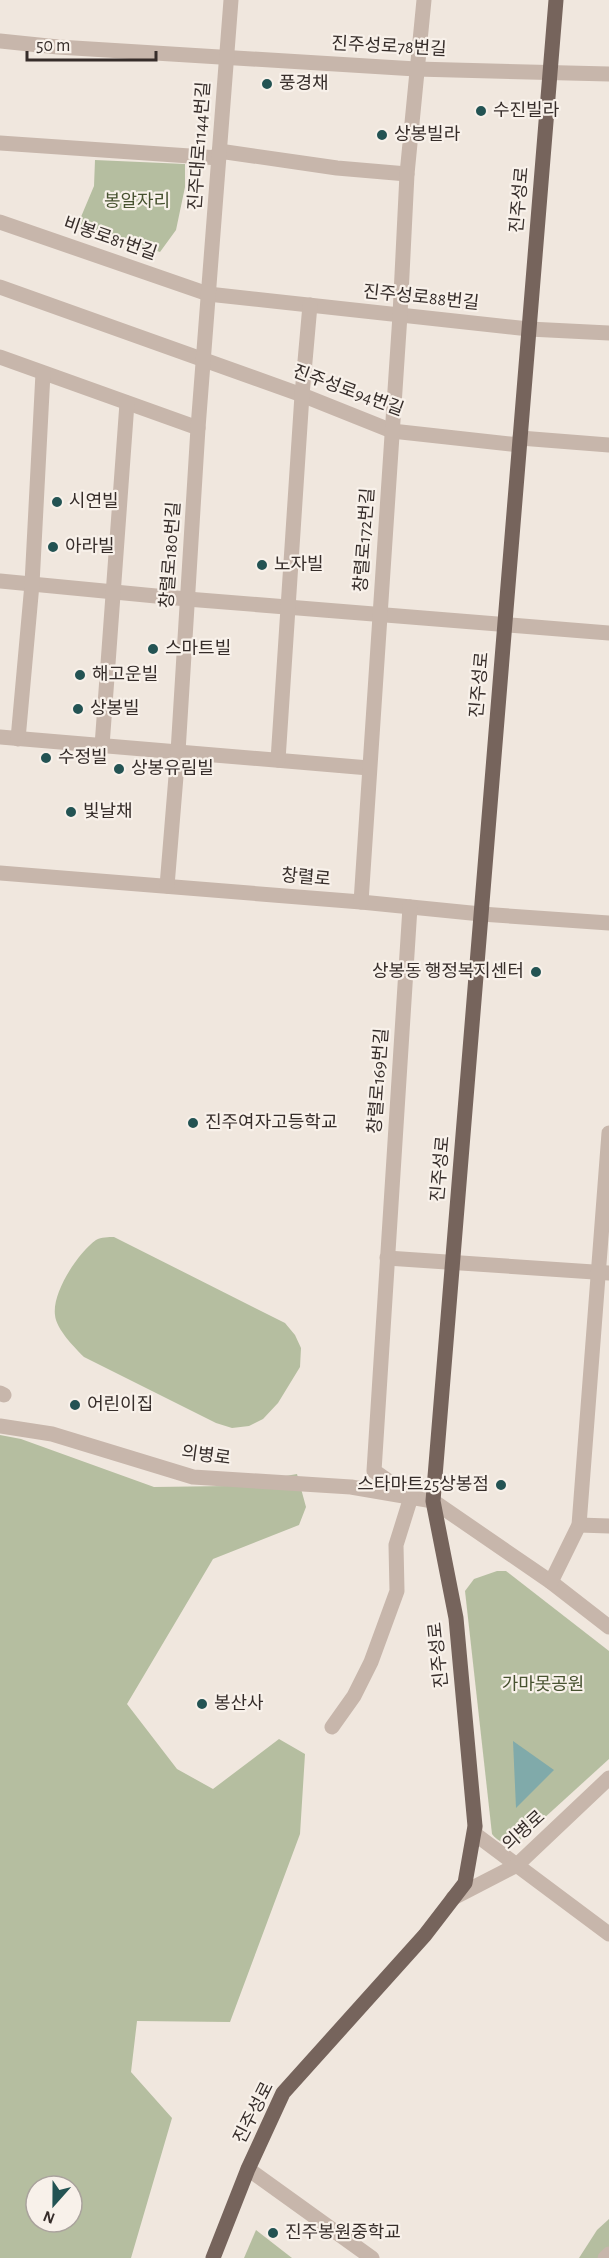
<svg xmlns="http://www.w3.org/2000/svg" width="609" height="2258" font-family="'Alegreya Sans','Noto Sans KR',sans-serif">
	<rect width="100%" height="100%" fill="#f0e7de"/>
	<g fill="#b5bea0" fill-rule="evenodd">
		<polygon points="95,160 185,164 185,187 176,230 160,252 78,224 94,186"/>
		<path d="M114,1237L285,1323L295,1335L301,1348L300,1367L278,1403L263,1419L249,1426L232,1428L216,1423L84,1357C75,1348 56,1329 55,1315C52,1292 78,1253 96,1240C101,1237 109,1237 114,1237Z"/>
		<path d="M0,1435L21,1439L154,1487L228,1486L297,1474L306,1507L299,1525L213,1559L127,1704L177,1769L213,1789L279,1739L305,1754L300,1834L230,2022L137,2021L131,2072L172,2118L131,2258H0ZM36,2186H72V2222H36Z"/>
		<path d="M497,1571H506L609,1651V1759L520,1840C508,1845 500,1844 492,1834L465,1591L474,1579Z"/>
		<polygon points="609,2219 609,2258 579,2258 597,2230"/>
		<polygon points="256,2230 292,2258 244,2258"/>
	</g>
	<polygon fill="#80aaaa" points="513,1741 554,1770 516,1808"/>
	<g fill="none" stroke-linecap="round" stroke-linejoin="round">
		<g stroke="#c7b6ab" stroke-width="15">
			<polyline points="0,41 58,47 416,69 609,74"/>
			<polyline points="0,143 219,158"/>
			<polyline points="219,151 337,168 407,174"/>
			<polyline points="0,222 208,294 529,329 609,333"/>
			<polyline points="0,287 302,395 392,431 519,445"/>
			<polyline points="0,357 198,428"/>
			<polyline points="520,438 609,445"/>
			<polyline points="0,581 187,599 609,633"/>
			<polyline points="0,737 369,768"/>
			<polyline points="18,739 32,584 43,373"/>
			<polyline points="102,746 127,403"/>
			<polyline points="278,760 302,395 310,305"/>
			<polyline points="0,873 361,902 481,914 609,923"/>
			<polyline points="167,886 178,752 198,428 231,0"/>
			<polyline points="361,902 400,315 407,174 424,0"/>
			<polyline points="387,1258 609,1273"/>
			<polyline points="0,1393 4,1395"/>
			<polyline points="0,1426 52,1434 193,1477 351,1487 433,1501 551,1582 609,1627"/>
			<polyline points="579,1525 609,1526"/>
			<polyline points="551,1582 579,1525 609,1133"/>
			<polyline points="332,1727 354,1696 371,1662 397,1591 396,1545 411,1497 374,1471 410,907"/>
			<polyline points="475,1826 475,1834 609,1934"/>
			<polyline points="453,1898 517,1865 609,1778"/>
			<polyline points="248,2169 372,2258"/>
			<polyline points="605,2258 609,2254"/>
		</g>
		<polyline stroke="#76645c" stroke-width="15" points="213,2258 248,2169 283,2093 425,1935 465,1883 475,1826 456,1618 433,1501 556,0"/>
	</g>
	<g fill="#235353" stroke="#f8f1ea" stroke-width="2">
		<circle cx="267" cy="84" r="6"/>
		<circle cx="481" cy="111" r="6"/>
		<circle cx="382" cy="135" r="6"/>
		<circle cx="57" cy="502" r="6"/>
		<circle cx="53" cy="547" r="6"/>
		<circle cx="262" cy="565" r="6"/>
		<circle cx="153" cy="649" r="6"/>
		<circle cx="80" cy="675" r="6"/>
		<circle cx="78" cy="709" r="6"/>
		<circle cx="46" cy="758" r="6"/>
		<circle cx="119" cy="769" r="6"/>
		<circle cx="71" cy="812" r="6"/>
		<circle cx="536" cy="972" r="6"/>
		<circle cx="193" cy="1123" r="6"/>
		<circle cx="75" cy="1405" r="6"/>
		<circle cx="501" cy="1485" r="6"/>
		<circle cx="202" cy="1704" r="6"/>
		<circle cx="273" cy="2233" r="6"/>
	</g>
	<g text-anchor="middle" dominant-baseline="central" stroke-width="4.5" stroke-linejoin="round" paint-order="stroke">
		<g font-size="18" fill="#362d2a" stroke="#f8f1ea">
			<text transform="translate(389 47) rotate(3)">진주성로78번길</text>
			<text transform="translate(200 146) rotate(-86)">진주대로1144번길</text>
			<text transform="translate(520 200) rotate(-85)">진주성로</text>
			<text transform="translate(110 239) rotate(19)">비봉로81번길</text>
			<text transform="translate(421 298) rotate(6)">진주성로88번길</text>
			<text transform="translate(348 391) rotate(20)">진주성로94번길</text>
			<text transform="translate(365 540) rotate(-86)">창렬로172번길</text>
			<text transform="translate(171 555) rotate(-86)">창렬로180번길</text>
			<text transform="translate(480 685) rotate(-85)">진주성로</text>
			<text transform="translate(306 878) rotate(5)">창렬로</text>
			<text transform="translate(379 1081) rotate(-86)">창렬로169번길</text>
			<text transform="translate(441 1169) rotate(-85)">진주성로</text>
			<text transform="translate(206 1456) rotate(8)">의병로</text>
			<text transform="translate(439 1655) rotate(-96)">진주성로</text>
			<text transform="translate(524 1831) rotate(-42)">의병로</text>
			<text transform="translate(254 2113) rotate(-63)">진주성로</text>
		</g>
		<g font-size="18" fill="#362d2a" stroke="#f8f1ea" text-anchor="start">
			<text x="279" y="84">풍경채</text>
			<text x="493" y="111">수진빌라</text>
			<text x="394" y="135">상봉빌라</text>
			<text x="69" y="502">시연빌</text>
			<text x="65" y="547">아라빌</text>
			<text x="274" y="565">노자빌</text>
			<text x="165" y="649">스마트빌</text>
			<text x="92" y="675">해고운빌</text>
			<text x="90" y="709">상봉빌</text>
			<text x="58" y="758">수정빌</text>
			<text x="131" y="769">상봉유림빌</text>
			<text x="83" y="812">빛날채</text>
			<text x="524" y="972" text-anchor="end">상봉동 행정복지센터</text>
			<text x="205" y="1123">진주여자고등학교</text>
			<text x="87" y="1405">어린이집</text>
			<text x="489" y="1485" text-anchor="end">스타마트25상봉점</text>
			<text x="214" y="1704">봉산사</text>
			<text x="285" y="2233">진주봉원중학교</text>
		</g>
		<g font-size="18" fill="#475230" stroke="#f8f1ea">
			<text x="137" y="202">봉알자리</text>
			<text x="543" y="1685">가마못공원</text>
		</g>
	</g>
	<g transform="translate(54 2204) rotate(201)"><circle r="28" fill="#f8f1ea" stroke="#aaa39d" stroke-width="1.5"/>
	<path d="M0-4.5L10 22L0 15L-10 22Z" fill="#235353"/>
	<text y="-9" font-size="16" font-weight="bold" text-anchor="middle" fill="#362d2a">N</text>
	</g>
	<path d="M27 51v9h129v-9" fill="none" stroke="#362d2a" stroke-width="3"/>
	<text x="36" y="51" font-size="18" fill="#362d2a" stroke="#f8f1ea" stroke-width="4.5" paint-order="stroke">50 m</text>
</svg>
